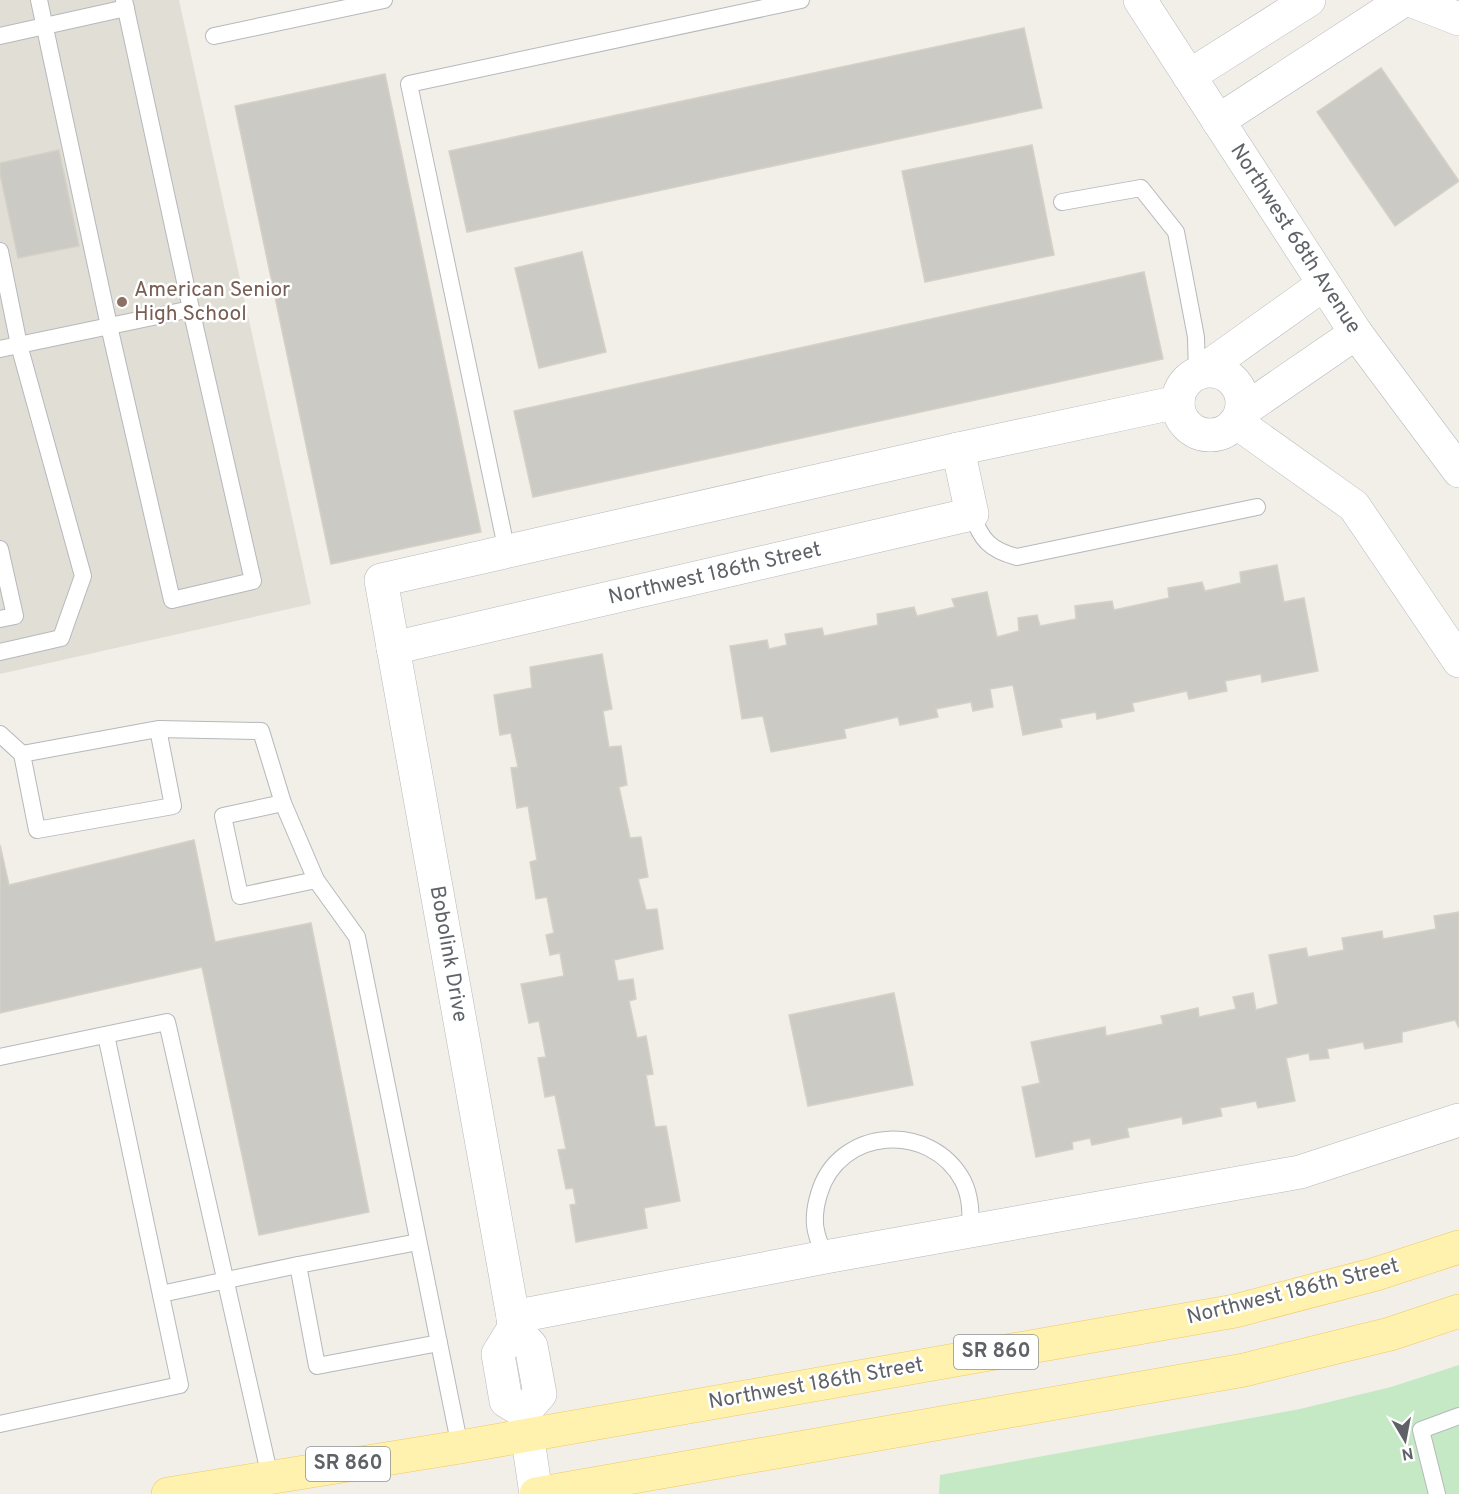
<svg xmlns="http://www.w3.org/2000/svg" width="1459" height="1494" font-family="Overpass,sans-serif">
	<rect width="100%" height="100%" fill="#f1efe8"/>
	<polygon fill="#e1ded6" points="0,0 179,0 311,604 0,674"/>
	<polygon fill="#c5e8c5" points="1459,1365 1459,1494 939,1494 940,1475 1300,1409 1391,1387"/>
	<g fill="#cccac5" stroke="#d6d1c6" stroke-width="1.5">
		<polygon points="1024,28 1042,108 467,232 449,151"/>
		<polygon points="1381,68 1459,181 1395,226 1317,112"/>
		<polygon points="385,74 481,532 331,564 235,106"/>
		<polygon points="1032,145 1054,255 925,282 902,171"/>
		<polygon points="59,150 79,246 18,258 0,174 0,163"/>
		<polygon points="582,252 606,352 539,368 515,268"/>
		<polygon points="1144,272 1163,359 533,497 514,411"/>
		<polygon points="1277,565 1284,602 1304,598 1318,671 1262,682 1261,674 1225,681 1227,691 1189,699 1187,691 1132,703 1134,711 1097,719 1096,712 1060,719 1062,727 1023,735 1013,685 990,689 993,707 973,711 971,702 936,709 938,717 900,725 898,717 844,729 846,738 771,752 763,716 742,719 730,646 767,640 769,649 787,645 785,634 822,628 824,636 878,625 877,614 914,607 917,616 955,607 952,599 987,592 997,637 1019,631 1018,618 1037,615 1040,626 1076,619 1075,606 1112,601 1114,610 1169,598 1168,588 1202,582 1205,591 1241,583 1240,572"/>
		<polygon points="602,654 612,709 603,711 609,747 621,746 627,785 619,787 630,838 641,837 648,877 638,879 646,910 657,909 663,949 614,960 618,981 633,979 636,999 629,1001 637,1038 646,1036 653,1074 646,1075 655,1127 666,1126 680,1201 644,1208 647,1228 576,1242 570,1205 576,1204 573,1188 566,1189 558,1150 566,1149 555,1095 545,1097 538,1058 546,1057 539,1021 529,1023 521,984 564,976 560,953 550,955 546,935 554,933 547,897 536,899 530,862 537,860 528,806 517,808 511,768 518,767 511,733 500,735 494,695 532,688 530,667"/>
		<polygon points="194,840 215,942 311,923 369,1212 259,1235 202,967 0,1013 0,845 9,885"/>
		<polygon points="1459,912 1459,1028 1455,1020 1402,1032 1402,1042 1365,1049 1363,1042 1327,1049 1329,1058 1310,1060 1309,1053 1286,1058 1295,1101 1258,1108 1256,1101 1220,1108 1222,1116 1183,1124 1182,1117 1127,1128 1129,1137 1092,1145 1090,1138 1072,1142 1073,1149 1036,1157 1022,1087 1040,1083 1031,1042 1105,1027 1106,1036 1163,1024 1161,1016 1198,1008 1199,1017 1236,1009 1233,997 1253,993 1256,1010 1278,1004 1269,955 1306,948 1308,957 1344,950 1342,938 1382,931 1383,939 1436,929 1434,916"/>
		<polygon points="894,993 913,1085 808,1106 789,1015"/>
	</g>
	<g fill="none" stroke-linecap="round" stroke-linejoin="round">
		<defs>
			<g id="lane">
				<polyline points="39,0 109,326 172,600 253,581 191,309"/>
				<polyline points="0,36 126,8"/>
				<polyline points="214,36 384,0"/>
				<polyline points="1062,202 1141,188 1176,232 1196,337 1197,374"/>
				<polyline points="0,251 19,345 83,576 61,638 0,652"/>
				<polyline points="0,349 191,309 124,0"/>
				<path d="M972,514C981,540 990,550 1017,557L1257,507"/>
				<polyline points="0,549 15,616 0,619"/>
				<polyline points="507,552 409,84 801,0"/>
				<polyline points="158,729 173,806 37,830 22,754 158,729 261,731 283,803 316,880 357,937 460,1447"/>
				<polyline points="0,734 22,754"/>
				<polyline points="283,803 223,816 240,896 316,880"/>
				<polyline points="0,1057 167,1022 270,1477"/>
				<polyline points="418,1242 298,1265 317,1366 439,1343"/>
				<path d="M825,1257C822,1250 819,1242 817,1235C813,1222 815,1207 819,1194C838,1127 931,1121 963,1181C971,1197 971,1214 970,1231"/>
				<polyline points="161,1294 298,1265"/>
				<polyline points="0,1424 180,1385 106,1035"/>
				<polyline points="1437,1494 1421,1430 1459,1416"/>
			</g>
			<g id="street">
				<polyline points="1410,0 1459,19"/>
				<polyline points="1189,76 1309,0"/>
				<polyline points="1218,121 1404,0"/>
				<circle cx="1210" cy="403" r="32"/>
				<polyline points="1202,371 1324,284"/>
				<polyline points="1241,412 1356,333"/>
				<polyline points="1236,422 1354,506 1459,661"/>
				<polyline points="393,648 972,514 958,449"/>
				<polyline points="513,1317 825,1257 1300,1172 1459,1120"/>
				<polyline points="514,1328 531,1346 540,1394 524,1412"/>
				<polyline points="536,1494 524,1412 506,1401 498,1354 514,1328 513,1317 381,580 958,449 1178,402"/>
			</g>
			<polyline id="secondary" points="1140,0 1356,333 1459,471"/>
			<g id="primary">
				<polyline points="168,1494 460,1447 1235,1311 1376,1274 1459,1247"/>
				<polyline points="536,1494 1244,1370 1390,1334 1459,1311"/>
			</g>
		</defs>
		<use href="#lane" stroke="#b5b8bc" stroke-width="18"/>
		<use href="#street" stroke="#b5b8bc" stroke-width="34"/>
		<use href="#secondary" stroke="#b6babf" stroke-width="34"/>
		<use href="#primary" stroke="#f2c960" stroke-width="34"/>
		<use href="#lane" stroke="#fff" stroke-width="16"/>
		<use href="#street" stroke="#fff" stroke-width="33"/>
		<use href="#secondary" stroke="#fff" stroke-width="33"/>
		<use href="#primary" stroke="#fff2af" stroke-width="33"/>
	</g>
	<circle fill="#8d6e63" stroke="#fff" stroke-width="2" cx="122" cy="302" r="6"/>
	<g text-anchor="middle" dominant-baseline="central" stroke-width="5" stroke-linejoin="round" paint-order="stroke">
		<g fill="#fff" stroke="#8f9295" stroke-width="1.5">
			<rect x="954" y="1335" width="84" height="34" rx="4.5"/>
			<rect x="306" y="1447" width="84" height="34" rx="4.5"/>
		</g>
		<g font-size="20" font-weight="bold" fill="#5f6368">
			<text x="996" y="1352">SR 860</text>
			<text x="348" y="1464">SR 860</text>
		</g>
		<g font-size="21" fill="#5f6368" stroke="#fff">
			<text transform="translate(1295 239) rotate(57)">Northwest 68th Avenue</text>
			<text transform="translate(715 574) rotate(-13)">Northwest 186th Street</text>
			<text transform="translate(448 954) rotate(80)">Bobolink Drive</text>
			<text transform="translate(1293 1292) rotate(-14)">Northwest 186th Street</text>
			<text transform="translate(816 1384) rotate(-10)">Northwest 186th Street</text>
		</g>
		<g font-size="21" fill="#785e54" stroke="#fff" text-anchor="start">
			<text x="134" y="290">American Senior<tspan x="134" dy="24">High School</tspan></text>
		</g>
	</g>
	<g transform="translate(1405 1440) rotate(170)" stroke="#ffffff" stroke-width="4.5" paint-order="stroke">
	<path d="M0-4.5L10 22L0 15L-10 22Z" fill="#5f6368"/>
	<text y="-9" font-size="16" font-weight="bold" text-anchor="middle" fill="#5f6368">N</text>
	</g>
</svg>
